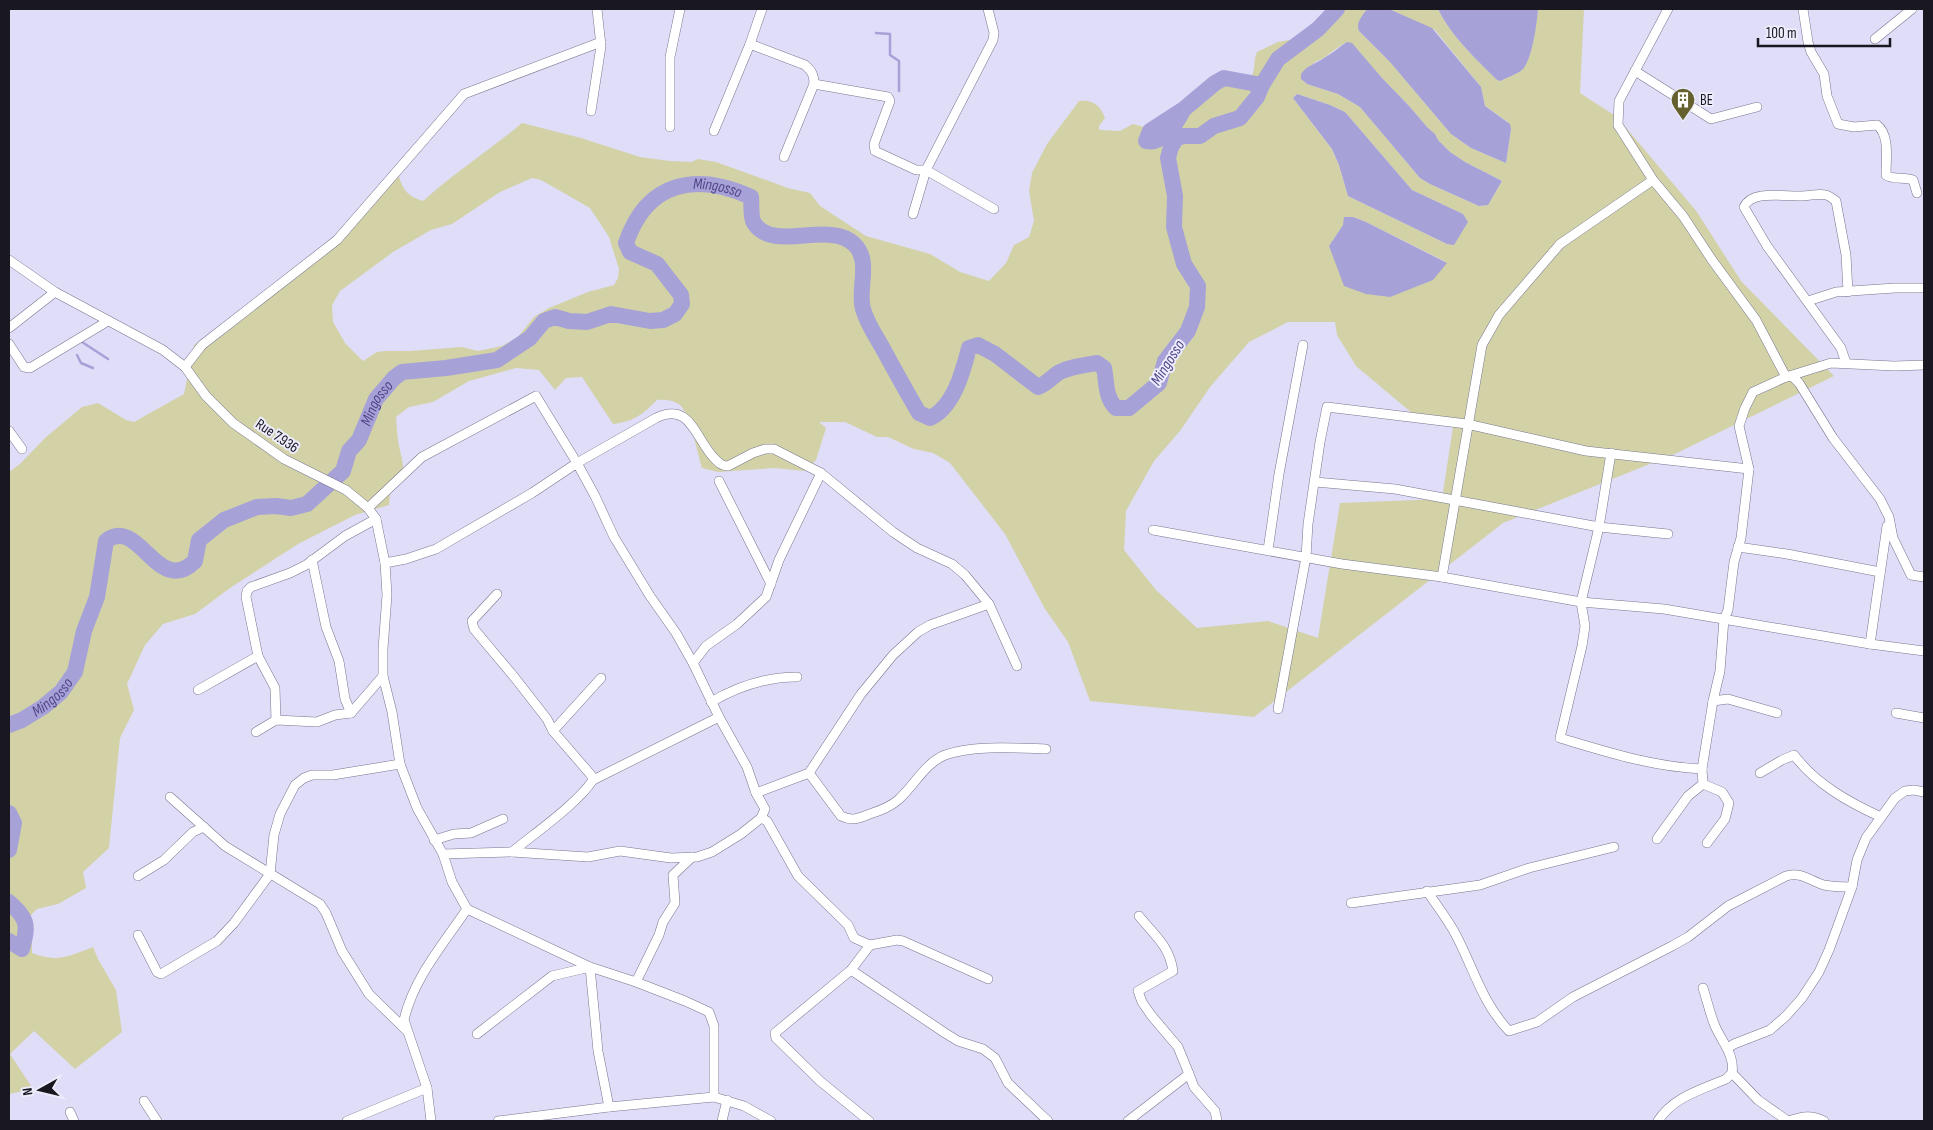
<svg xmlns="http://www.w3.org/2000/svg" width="1933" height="1130" font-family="'Sofia Sans Condensed',sans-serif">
	<rect width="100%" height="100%" fill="#dfddf8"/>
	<path fill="#d3d2a7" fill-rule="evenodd" d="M1329,9H1367L1359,21V31L1390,62L1451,134L1471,148L1506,163L1511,129L1508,122L1485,106L1481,87L1435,30L1389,9H1438C1451,36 1476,59 1497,80L1501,81C1507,77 1516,75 1522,70C1532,60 1536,23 1538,9H1584L1580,93L1617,117L1697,212L1741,281L1834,376L1677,453L1503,523L1254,717L1090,701L1068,642L1045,609L1005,534L950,463L933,453L914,449L888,437H877L845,422H819L826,428L816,460L805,471L774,468L718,472L702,468C698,455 690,414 680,405C674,400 664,399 657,400C642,415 635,421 613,424L582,377L566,378L555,390L539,370L516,368L469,381L433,402L409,407L396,417C397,427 397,437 399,446C404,468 408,476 390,494L389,505L355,515L298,544L230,588L195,614L163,624L145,645L127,684L134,710L120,738L109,848L83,872L86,888L58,904L37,909L29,917L32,928V953C57,963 69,956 93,947L98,959L116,990L122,1032L75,1069L34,1031L10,1054L33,1089L9,1094V472L20,464L45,438L82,407L98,403L126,420L134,422L184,394L194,345L329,243L396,167C402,186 403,195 423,201C454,173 490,150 522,123L581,138L640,157L670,161L691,162L698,159L716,162L788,188L810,193L820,206L866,236L930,254L960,272L989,281L1006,263L1014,245L1029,237L1034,221L1029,191L1032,173L1047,144L1079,101C1093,99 1101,106 1105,118L1099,126V129L1101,130L1120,131L1133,124L1144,127L1168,115L1219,76L1236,75L1246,79L1251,78C1256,69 1253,61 1257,52L1278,42L1301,38L1326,15ZM1347,42L1410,107L1427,127L1435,134L1438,140L1450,152L1465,162L1502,181L1488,205L1479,206L1430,184L1420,178L1360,107L1338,94L1307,84L1301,79L1315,62L1324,58L1337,48ZM1297,94L1330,105L1345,112L1412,190L1463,214L1454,244H1447L1348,196L1339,165L1332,149L1293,98ZM532,178L541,180L590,208L609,237L619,269L618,278L614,285L588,292L549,308L534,317L518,337L502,346L478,351L462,347L410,351H385L377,352L363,361L345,343L333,322L332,305L340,291L393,252L431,230L452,224L500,192ZM1345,217H1353L1366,222L1446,262L1329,246L1343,225ZM1288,322H1335L1337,335L1356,366L1412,413L1453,427L1442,499L1340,503L1318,638L1268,621L1197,628L1156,590L1124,550L1126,511L1154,461L1180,431L1210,387L1249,342Z"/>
	<g fill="#a6a1d7">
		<path d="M1367,9H1389L1432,28L1481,87L1485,106L1510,124L1511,129L1506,163L1471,148L1451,134L1390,62L1359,31C1355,23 1363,15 1367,9Z"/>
		<path d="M1438,9H1538C1537,23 1532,61 1522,70C1516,75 1507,77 1501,81L1497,80C1476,59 1451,36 1438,9Z"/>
		<path d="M1347,42L1352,43L1382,78L1410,107L1427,127L1435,134L1438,140L1450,152L1465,162L1502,181L1488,205L1479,206L1430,184L1420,178L1360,107L1338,94L1307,84L1301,79V74C1307,65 1316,64 1324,58C1332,54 1339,47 1347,42Z"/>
		<polygon points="1297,94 1330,105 1345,112 1412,190 1463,214 1468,222 1454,245 1447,244 1348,196 1339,165 1332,149 1293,98"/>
		<polygon points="1344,217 1353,217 1366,222 1447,263 1433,280 1390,297 1366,294 1344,286 1329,246 1343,225"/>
	</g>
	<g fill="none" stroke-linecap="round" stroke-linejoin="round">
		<g stroke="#a6a1d7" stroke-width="2.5">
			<polyline points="876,33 890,34 890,55 899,61 899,91"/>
			<polyline points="82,342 108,359"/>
			<polyline points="77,355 81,363 93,368"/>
		</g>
		<g stroke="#a6a1d7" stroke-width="16">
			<path d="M1184,109C1177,122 1164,145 1146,141L1150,131L1184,109L1215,83L1224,78L1262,85"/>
			<path id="s1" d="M9,725L22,720L43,707L61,692L75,672L84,631L97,597L106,541C139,515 158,598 195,561L199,540L224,520L257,507L276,506L291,508L307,504L343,471L349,451L359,440L376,399L394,378L402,372L446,368L497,360L530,338L544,321L555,317L569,321L587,322L611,314L650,321L663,320L675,314L682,304L681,295L657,264L630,252L626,243C647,181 696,172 751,197C752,205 750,217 754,223C773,253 829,220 854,244C872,261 857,289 863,309C867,323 875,335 882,347C894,369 906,391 919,413L930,418C954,407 963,371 969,348L978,345L995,354L1038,387C1046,384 1051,378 1058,373C1069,367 1084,365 1097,363L1104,368C1107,383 1105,397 1116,408H1129L1159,383L1165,361L1188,331L1197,307L1198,286L1184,264L1174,227L1175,196L1168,158L1171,147L1176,139L1183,136H1200L1214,126L1240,118L1257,97L1262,85L1278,59L1318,29L1337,9"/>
			<polyline points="9,813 14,823 9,850"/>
			<path d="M9,902C27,919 29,923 22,949L9,941"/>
		</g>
		<defs>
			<g id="minor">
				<path d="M1803,9L1808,42L1811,52L1824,74L1827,96L1838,124L1854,127L1877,125C1890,135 1886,159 1886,175C1893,180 1904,177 1913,180L1917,193"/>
				<polyline points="1875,39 1912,9"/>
				<path d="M750,44L805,65C812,71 814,75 814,84L784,157"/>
				<polyline points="1635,71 1711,119 1757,107"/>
				<polyline points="814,84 888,97 890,101 874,144 875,151 916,170 926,170 994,209"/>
				<polyline points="591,111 601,46 597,9"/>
				<polyline points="670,127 670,57 680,9"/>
				<polyline points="714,131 750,44 762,9"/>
				<polyline points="913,214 926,170 993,40 994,33 988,9"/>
				<path d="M9,260L55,292L163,350L185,367L206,396L233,423L284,459L346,490L368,508L376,519L385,563L387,595L383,649V676L392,712L400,764L417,808L443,854L452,882L467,909C444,943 413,979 404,1020L427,1088L431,1121"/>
				<polyline points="1808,301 1836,292 1895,288 1924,288"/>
				<polyline points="9,328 55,292"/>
				<polyline points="9,344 24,367 30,368 108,321"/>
				<path d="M1846,363L1841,348L1767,246L1744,207C1752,189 1786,197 1802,196C1810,196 1818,193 1826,195C1830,196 1833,199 1836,201L1846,255L1848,292"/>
				<polyline points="1924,365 1894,366 1831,363 1786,377 1792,376 1799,383 1833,438 1880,499 1889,517 1893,538 1911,575 1924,577"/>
				<polyline points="185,367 202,345 337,240 464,94 601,42"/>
				<polyline points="9,431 22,449"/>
				<path d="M1611,453L1599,527L1581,602L1585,626L1582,646L1560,738C1607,752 1653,767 1702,769L1713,701L1720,671L1724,619L1728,610L1734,562L1741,538L1749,469L1739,426L1745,408L1753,392L1786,377L1756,320L1712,260L1683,216L1653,180L1618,125L1619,101L1668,9"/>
				<polyline points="719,481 771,584"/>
				<polyline points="1315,482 1395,489 1599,527 1668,534"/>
				<path d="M368,508L422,457L536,396L577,463L656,418C691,401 695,439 715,459C719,463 722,466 728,466L753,453L765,449H774L821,473L893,532L917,548L952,564L965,575L989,604L1017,666"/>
				<polyline points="1153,530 1342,564 1442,577 1581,602 1664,609 1870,644 1924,651"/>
				<polyline points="1738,547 1787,554 1880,572"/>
				<polyline points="1268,550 1279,474 1303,345"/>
				<polyline points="312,560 326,627 339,661 345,699 351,713"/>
				<polyline points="385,563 406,559 436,549 532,493 577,463 595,496 614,537 650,596 676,633 693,663 719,717 747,767 756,793 765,809 761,818 741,834 712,852 697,857 671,858 620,851 588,857 512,852 443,854"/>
				<polyline points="1442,577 1482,345 1499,315 1560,244 1653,180"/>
				<path d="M497,594L472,621L474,629L515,678L547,719L553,731L591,775L593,780C577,804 535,833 512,852"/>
				<polyline points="1870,644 1887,526"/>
				<polyline points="693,663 706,646 737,624 766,597 779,560 821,473"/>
				<polyline points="198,690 258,656"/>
				<polyline points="1713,701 1728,699 1777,713"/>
				<path d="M711,702C737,687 767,677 797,677"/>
				<polyline points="1278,709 1306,557 1308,524 1320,442 1327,407 1467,424 1586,451 1749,469"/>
				<polyline points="1896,713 1924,718"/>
				<polyline points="276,720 275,688 258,656 246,597 247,591 251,587 290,573 306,565 345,536 376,519"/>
				<polyline points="553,731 601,678"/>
				<polyline points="256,732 276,720 317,722 335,715 351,713 383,676"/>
				<path d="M809,773L841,816C851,821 857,819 867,815C878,811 889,808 898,800C914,786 925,763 945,755C974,745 1016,748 1046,749"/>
				<path d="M1760,773L1782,760L1794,755C1816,784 1848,802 1881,817"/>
				<polyline points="593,780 719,717"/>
				<polyline points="1703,784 1722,792 1729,803 1725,819 1707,843"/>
				<polyline points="756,793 809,773 861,694 893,655 918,632 930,625 989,604"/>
				<polyline points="170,797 225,846 320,904 326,913 342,951 369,994 406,1030"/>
				<polyline points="761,818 767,821 798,876 848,925 854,938 870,945 851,970 775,1033 776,1038 820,1081 869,1121"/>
				<polyline points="1657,839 1688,796 1703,784 1702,769"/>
				<polyline points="434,840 454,834 471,833 503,819"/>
				<polyline points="138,876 164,860 193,832 204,827"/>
				<path d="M1427,891C1437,906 1449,921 1457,937C1474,970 1483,1004 1509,1031L1537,1022L1573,997L1672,946L1688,937L1728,906L1786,876C1801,871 1810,881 1824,885C1833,887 1843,887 1852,887"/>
				<polyline points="1351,903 1480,885 1529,868 1614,847"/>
				<polyline points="467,909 590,967 636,982 685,1001 709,1012 714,1026 714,1097"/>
				<path d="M1139,916C1154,935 1169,945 1173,971L1138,991L1142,1002L1151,1015L1178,1047L1189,1074"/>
				<polyline points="138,935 157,972 161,974 217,941 234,923 270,874 274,835 280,814 295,785 304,778 312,775 333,775 400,764"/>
				<polyline points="870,945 897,940 903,941 988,979"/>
				<polyline points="851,970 945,1033 958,1041 983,1049 995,1058 1008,1083 1048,1121"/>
				<polyline points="636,982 659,935 663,922 675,903 673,875 692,857"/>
				<polyline points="477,1034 552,976 590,967 598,1051 609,1107"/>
				<polyline points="1728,1048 1734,1044 1770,1030 1786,1016 1802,998 1819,972 1829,950 1852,887 1857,860 1866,838 1895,798 1905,791 1914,790 1924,792"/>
				<polyline points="1732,1073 1758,1100 1788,1121"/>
				<polyline points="144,1101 157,1121"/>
				<polyline points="70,1112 74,1121"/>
				<polyline points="347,1121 427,1088"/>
				<polyline points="498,1121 609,1107 714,1097 744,1106 771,1121"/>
				<polyline points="722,1121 727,1100"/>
				<polyline points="1128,1121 1189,1074 1194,1087 1215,1111 1217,1121"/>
				<path d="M1658,1121C1673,1097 1701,1090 1726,1079L1732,1073C1735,1055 1722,1042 1715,1026C1710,1014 1707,1000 1703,988"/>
				<path d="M1788,1121C1802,1117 1810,1114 1824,1121"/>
			</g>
		</defs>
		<use href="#minor" stroke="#77768e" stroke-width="10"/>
		<use href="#minor" stroke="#fff" stroke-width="9"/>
	</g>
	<defs>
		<symbol id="building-pin" viewBox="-11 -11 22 30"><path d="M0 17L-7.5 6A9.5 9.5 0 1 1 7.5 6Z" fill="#64612e" stroke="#ececfc"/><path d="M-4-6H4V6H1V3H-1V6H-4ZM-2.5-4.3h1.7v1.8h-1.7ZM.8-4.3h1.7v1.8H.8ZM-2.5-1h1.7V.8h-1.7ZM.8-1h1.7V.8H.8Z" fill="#fff"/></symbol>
	</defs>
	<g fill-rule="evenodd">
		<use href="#building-pin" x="1669" y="86" width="28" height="38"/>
	</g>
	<g text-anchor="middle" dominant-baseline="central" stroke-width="4" stroke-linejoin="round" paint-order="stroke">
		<g font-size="15" fill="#191821" stroke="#ececfc" text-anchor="start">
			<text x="1700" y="100">BE</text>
		</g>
		<g font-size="15" fill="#191821" stroke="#ececfc">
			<text transform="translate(277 436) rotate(34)">Rue 7.936</text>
		</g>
		<g font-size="16" font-style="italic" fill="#52488b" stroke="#ececfc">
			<text stroke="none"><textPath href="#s1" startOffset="1145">Mingosso</textPath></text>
			<text transform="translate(1168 363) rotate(-58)">Mingosso</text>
			<text stroke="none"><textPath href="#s1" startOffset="591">Mingosso</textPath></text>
			<text stroke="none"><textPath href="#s1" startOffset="52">Mingosso</textPath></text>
		</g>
	</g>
	<rect width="1933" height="1130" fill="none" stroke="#191821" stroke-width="20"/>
	<g transform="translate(40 1090) rotate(262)" stroke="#ececfc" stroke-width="4" paint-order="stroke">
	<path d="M0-4L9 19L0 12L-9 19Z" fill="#191821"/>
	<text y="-8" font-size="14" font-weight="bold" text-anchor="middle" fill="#191821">N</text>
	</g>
	<path d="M1758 38v8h132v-8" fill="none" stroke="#191821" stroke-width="2.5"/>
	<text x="1766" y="38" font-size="15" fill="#191821" stroke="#ececfc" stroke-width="4" paint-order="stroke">100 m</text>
</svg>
